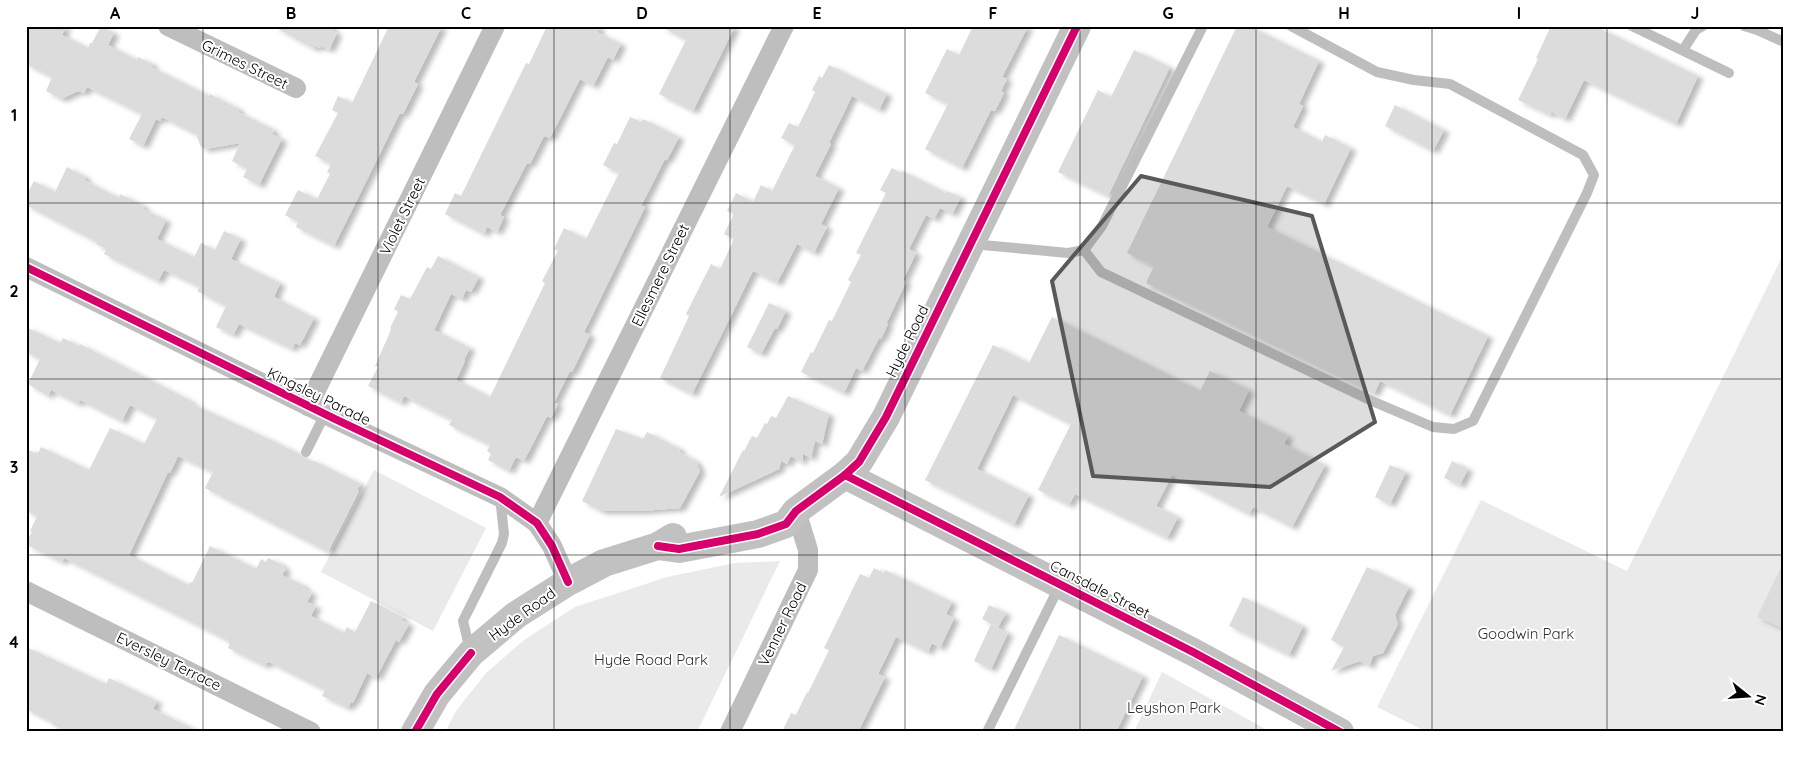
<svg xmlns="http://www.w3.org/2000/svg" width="1810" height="758" font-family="Quicksand,sans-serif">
	<defs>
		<filter id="shadow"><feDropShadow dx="5.5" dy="3" stdDeviation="2.5" flood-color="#0004"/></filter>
	</defs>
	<rect width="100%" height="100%" fill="#fff"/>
	<g fill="#eaeaea">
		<polygon points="1784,253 1784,732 1427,732 1377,707 1481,500 1627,571"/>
		<polygon points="374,470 486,528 433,631 321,572"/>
		<polygon points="780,561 697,732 445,732 456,711 486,673 524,640 575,607 667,577 735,563"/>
		<polygon points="1162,672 1271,732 1134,732"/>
	</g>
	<g fill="#dcdcdc" filter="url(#shadow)">
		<polygon points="26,26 66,26 62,35 88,48 90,43 92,43 101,26 114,33 108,45 137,60 138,57 153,64 151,67 209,96 210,94 239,109 238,112 274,130 272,134 282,139 259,185 243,177 247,169 232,161 240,143 205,149 201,147 197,137 198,135 162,117 160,121 156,119 143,146 129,139 142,114 87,87 84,93 78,91 61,99 46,91 52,77 26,64"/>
		<polygon points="273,26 333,26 331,30 337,33 329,50 321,46 320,48 315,46 314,49"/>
		<polygon points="389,26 442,26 414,82 418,84 403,114 400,113 334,246 296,227 298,222 285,215 298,190 317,199 330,174 327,172 331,164 315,156 338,113 332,110 338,96 352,103"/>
		<polygon points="547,26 600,26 597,32 621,44 613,60 608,57 593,86 580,79 550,138 544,136 530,164 527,163 500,215 504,217 497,232 487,227 484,234 445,214 455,193 461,196 526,63 529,64"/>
		<polygon points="660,26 735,26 693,111 659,94 686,40"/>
		<polygon points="973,26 1028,26 1002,77 1007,79 1001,91 1004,93 995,111 991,110 962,168 925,149 948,104 925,93 947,49 959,55"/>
		<polygon points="1237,26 1249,26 1319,61 1299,104 1303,106 1293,127 1322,142 1325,135 1351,148 1324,204 1287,186 1267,227 1488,336 1450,415 1380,381 1374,394 1146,283 1154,266 1127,253"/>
		<polygon points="1551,26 1594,26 1698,76 1676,124 1584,80 1565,119 1551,112 1550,115 1518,100 1538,59 1536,58"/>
		<polygon points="1134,50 1170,67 1108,196 1058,172 1098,90 1111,97"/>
		<polygon points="829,65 887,94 879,110 852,96 829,143 831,144 815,176 839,188 821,224 827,227 814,253 797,244 777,283 753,271 692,394 660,378 689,316 686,314 711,264 720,269 734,239 724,234 734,214 727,211 736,193 753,202 761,185 772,191 795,145 781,138 789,123 798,127 815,92 812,90 819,76 822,78"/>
		<polygon points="1395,105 1444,130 1433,151 1385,126"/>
		<polygon points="630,117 642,122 643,119 679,137 667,160 665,159 641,206 645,207 584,332 590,335 572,372 570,371 554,403 558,404 551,418 547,416 524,461 516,457 509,471 488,460 491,454 487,451 490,445 449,425 452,420 404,396 401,403 368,386 378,367 375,366 387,339 391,329 390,328 398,312 394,309 401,295 410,299 427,267 431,269 438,256 479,277 471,292 466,290 462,299 451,294 434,330 470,348 464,360 465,361 456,380 490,397 545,283 542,281 558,251 554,249 564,228 586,239 619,173 603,165 614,143 617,144"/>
		<polygon points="67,167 86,177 84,180 119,198 120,194 144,206 143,209 166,220 157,239 194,257 201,243 215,250 224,231 241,239 231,259 280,283 274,297 314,318 300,345 295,343 292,349 239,324 233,335 216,327 226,306 197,291 200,287 164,270 158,281 104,254 106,249 96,244 97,242 26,205 26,196 34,181 55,192"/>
		<polygon points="892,168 901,173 902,171 946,193 947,191 961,197 952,214 940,208 934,219 926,215 909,249 916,253 903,280 906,282 888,320 886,323 888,324 881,339 879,338 862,371 856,368 844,393 801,372 811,352 813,353 829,320 832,321 851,282 848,280 861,255 856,253 886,193 880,190"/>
		<polygon points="769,303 786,311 777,329 775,328 761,354 747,347"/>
		<polygon points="1052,317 1200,391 1210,371 1249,390 1239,411 1288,436 1284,444 1325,465 1292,527 1253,507 1249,514 1172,475 1156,506 1178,517 1167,538 1075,494 1069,505 1038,490 1071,424 1013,395 977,469 1029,495 1014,525 925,480 993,345 1029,363"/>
		<polygon points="26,327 60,343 63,338 79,346 80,344 191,401 190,403 271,440 300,454 303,458 316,462 361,484 357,490 359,491 328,552 205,488 213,472 178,456 170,473 168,472 129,555 188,585 190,582 192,583 210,546 256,569 261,559 266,562 268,558 283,565 282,567 286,569 282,575 305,586 303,588 312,593 307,602 316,606 311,616 344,633 347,627 355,632 371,601 403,617 401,620 409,624 399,642 396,640 376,678 367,673 353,703 351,702 348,708 322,696 325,690 271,663 267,662 265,666 228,648 230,644 228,643 229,641 64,558 62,562 27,545 29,541 27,540 32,532 30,531 37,516 26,511 26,449 35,453 36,452 38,453 41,447 89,470 110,428 144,444 157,419 130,405 122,421 80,400 78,404 51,390 48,396 28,384 40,359 26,352"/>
		<polygon points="788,396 829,414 822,444 815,441 811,458 803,454 802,462 791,456 787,464 781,461 779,469 719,497 743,450 744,451 752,436 757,438 765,423 767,424 771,416 776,418"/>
		<polygon points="616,429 643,439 647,432 680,449 679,452 696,461 700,471 680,508 641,511 601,511 582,501"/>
		<polygon points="1452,461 1468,469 1460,485 1444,478"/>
		<polygon points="1390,465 1406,472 1390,504 1375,497"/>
		<polygon points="1784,561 1784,629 1757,617"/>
		<polygon points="1367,567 1409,587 1395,615 1398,624 1383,653 1373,656 1369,666 1360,661 1331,671 1344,647 1331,640"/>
		<polygon points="874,568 884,573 885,570 952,602 946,614 954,618 940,648 932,643 928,652 896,637 878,674 885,677 858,732 782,732 791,713 796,715 807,692 808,693 829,650 824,648 860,574 869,578"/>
		<polygon points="1243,597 1303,626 1289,655 1229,626"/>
		<polygon points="989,605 1006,613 998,627 982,619"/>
		<polygon points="991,624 1008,633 991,669 974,661"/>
		<polygon points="1059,635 1143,676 1116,732 1013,732"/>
		<polygon points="26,647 106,684 109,678 157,701 153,709 200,732 67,732 51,724 52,722 26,709"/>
	</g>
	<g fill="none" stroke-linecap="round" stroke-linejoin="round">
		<g stroke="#bebebe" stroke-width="10">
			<polyline points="1632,26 1729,73"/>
			<polyline points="1744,26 1757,30 1784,42"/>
			<polyline points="1683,50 1696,30 1703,26"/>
			<polyline points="972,244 1068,253 1084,250 1102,226 1203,26"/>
			<polyline points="1084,250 1101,272 1372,401 1433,427 1454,429 1473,421 1587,193 1594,175 1583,155 1450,84 1414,80 1377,72 1291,26"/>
			<polyline points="306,452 325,414"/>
			<polyline points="470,650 463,621 502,543 504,534 500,497"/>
			<polyline points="987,732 1060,585"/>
		</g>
		<g stroke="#bebebe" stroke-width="20">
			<polyline points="168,26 296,88"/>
			<polyline points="26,267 335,419 500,497 537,523 552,546 568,582"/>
			<polyline points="308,406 495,26"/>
			<polyline points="537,523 784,26"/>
			<polyline points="26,591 311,732"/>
			<polyline points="730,732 808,570 808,550 796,511"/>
		</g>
		<g stroke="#c1c1c1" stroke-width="28">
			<polyline points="845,475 1193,652 1340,732"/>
			<polyline points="658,546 679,549 758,534 786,524 796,511 845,475 859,462 886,417 1077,26"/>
			<polyline points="415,732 437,694 471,653 516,615 568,582 604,563 658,546 673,537"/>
		</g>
		<defs>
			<g id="cycleway">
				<polyline points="26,267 335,419 500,497 537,523 552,546 568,582"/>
				<polyline points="845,475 1193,652 1340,732"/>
				<polyline points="658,546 679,549 758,534 786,524 796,511 845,475 859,462 886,417 1077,26"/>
				<polyline points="415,732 437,694 471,653"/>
			</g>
		</defs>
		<use href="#cycleway" stroke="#fff" stroke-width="11"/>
		<use href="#cycleway" stroke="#d6006c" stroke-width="8"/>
	</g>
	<path fill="#595959" fill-opacity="0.2" stroke="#595959" stroke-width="4" stroke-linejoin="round" d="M1141,176L1312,216L1375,422L1270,487L1093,476L1052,281Z"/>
	<path fill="none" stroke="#000" stroke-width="1" stroke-opacity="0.55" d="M203,26V732M378,26V732M554,26V732M730,26V732M905,26V732M1080,26V732M1256,26V732M1432,26V732M1607,26V732M26,203H1784M26,379H1784M26,555H1784"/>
	<g text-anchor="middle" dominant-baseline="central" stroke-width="4" stroke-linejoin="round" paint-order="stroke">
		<g font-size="15" fill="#000" stroke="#fff">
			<text transform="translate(245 64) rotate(26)">Grimes Street</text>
			<text transform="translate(402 216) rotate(-64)">Violet Street</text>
			<text transform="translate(660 275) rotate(-64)">Ellesmere Street</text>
			<text transform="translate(907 341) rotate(-64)">Hyde Road</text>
			<text transform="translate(319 396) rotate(26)">Kingsley Parade</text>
			<text transform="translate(1100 589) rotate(27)">Cansdale Street</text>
			<text transform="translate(522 614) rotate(-36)">Hyde Road</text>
			<text transform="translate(782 624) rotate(-64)">Venner Road</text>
			<text transform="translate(169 661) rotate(26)">Eversley Terrace</text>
		</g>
		<g font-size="15" fill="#2f2f2f" stroke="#fff">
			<text x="1526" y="633">Goodwin Park</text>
			<text x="651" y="659">Hyde Road Park</text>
			<text x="1174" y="707">Leyshon Park</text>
		</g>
	</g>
	<rect width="1810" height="758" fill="none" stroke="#ffffff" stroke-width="55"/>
	<g transform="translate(1748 696) rotate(107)" stroke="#ffffff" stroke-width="4" paint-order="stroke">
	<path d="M0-4L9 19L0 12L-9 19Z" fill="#000000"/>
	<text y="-8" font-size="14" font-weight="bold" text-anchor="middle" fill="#000000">N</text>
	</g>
	<rect x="28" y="28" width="1754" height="702" fill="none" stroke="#000" stroke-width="2"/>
	<g font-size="16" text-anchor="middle" font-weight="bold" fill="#000">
		<text x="115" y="19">A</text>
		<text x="291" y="19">B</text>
		<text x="466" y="19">C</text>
		<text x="642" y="19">D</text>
		<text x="817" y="19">E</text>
		<text x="993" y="19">F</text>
		<text x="1168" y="19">G</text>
		<text x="1344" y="19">H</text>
		<text x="1519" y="19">I</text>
		<text x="1695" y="19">J</text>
		<text x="14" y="121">1</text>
		<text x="14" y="297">2</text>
		<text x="14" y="473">3</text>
		<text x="14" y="648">4</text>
	</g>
</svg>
